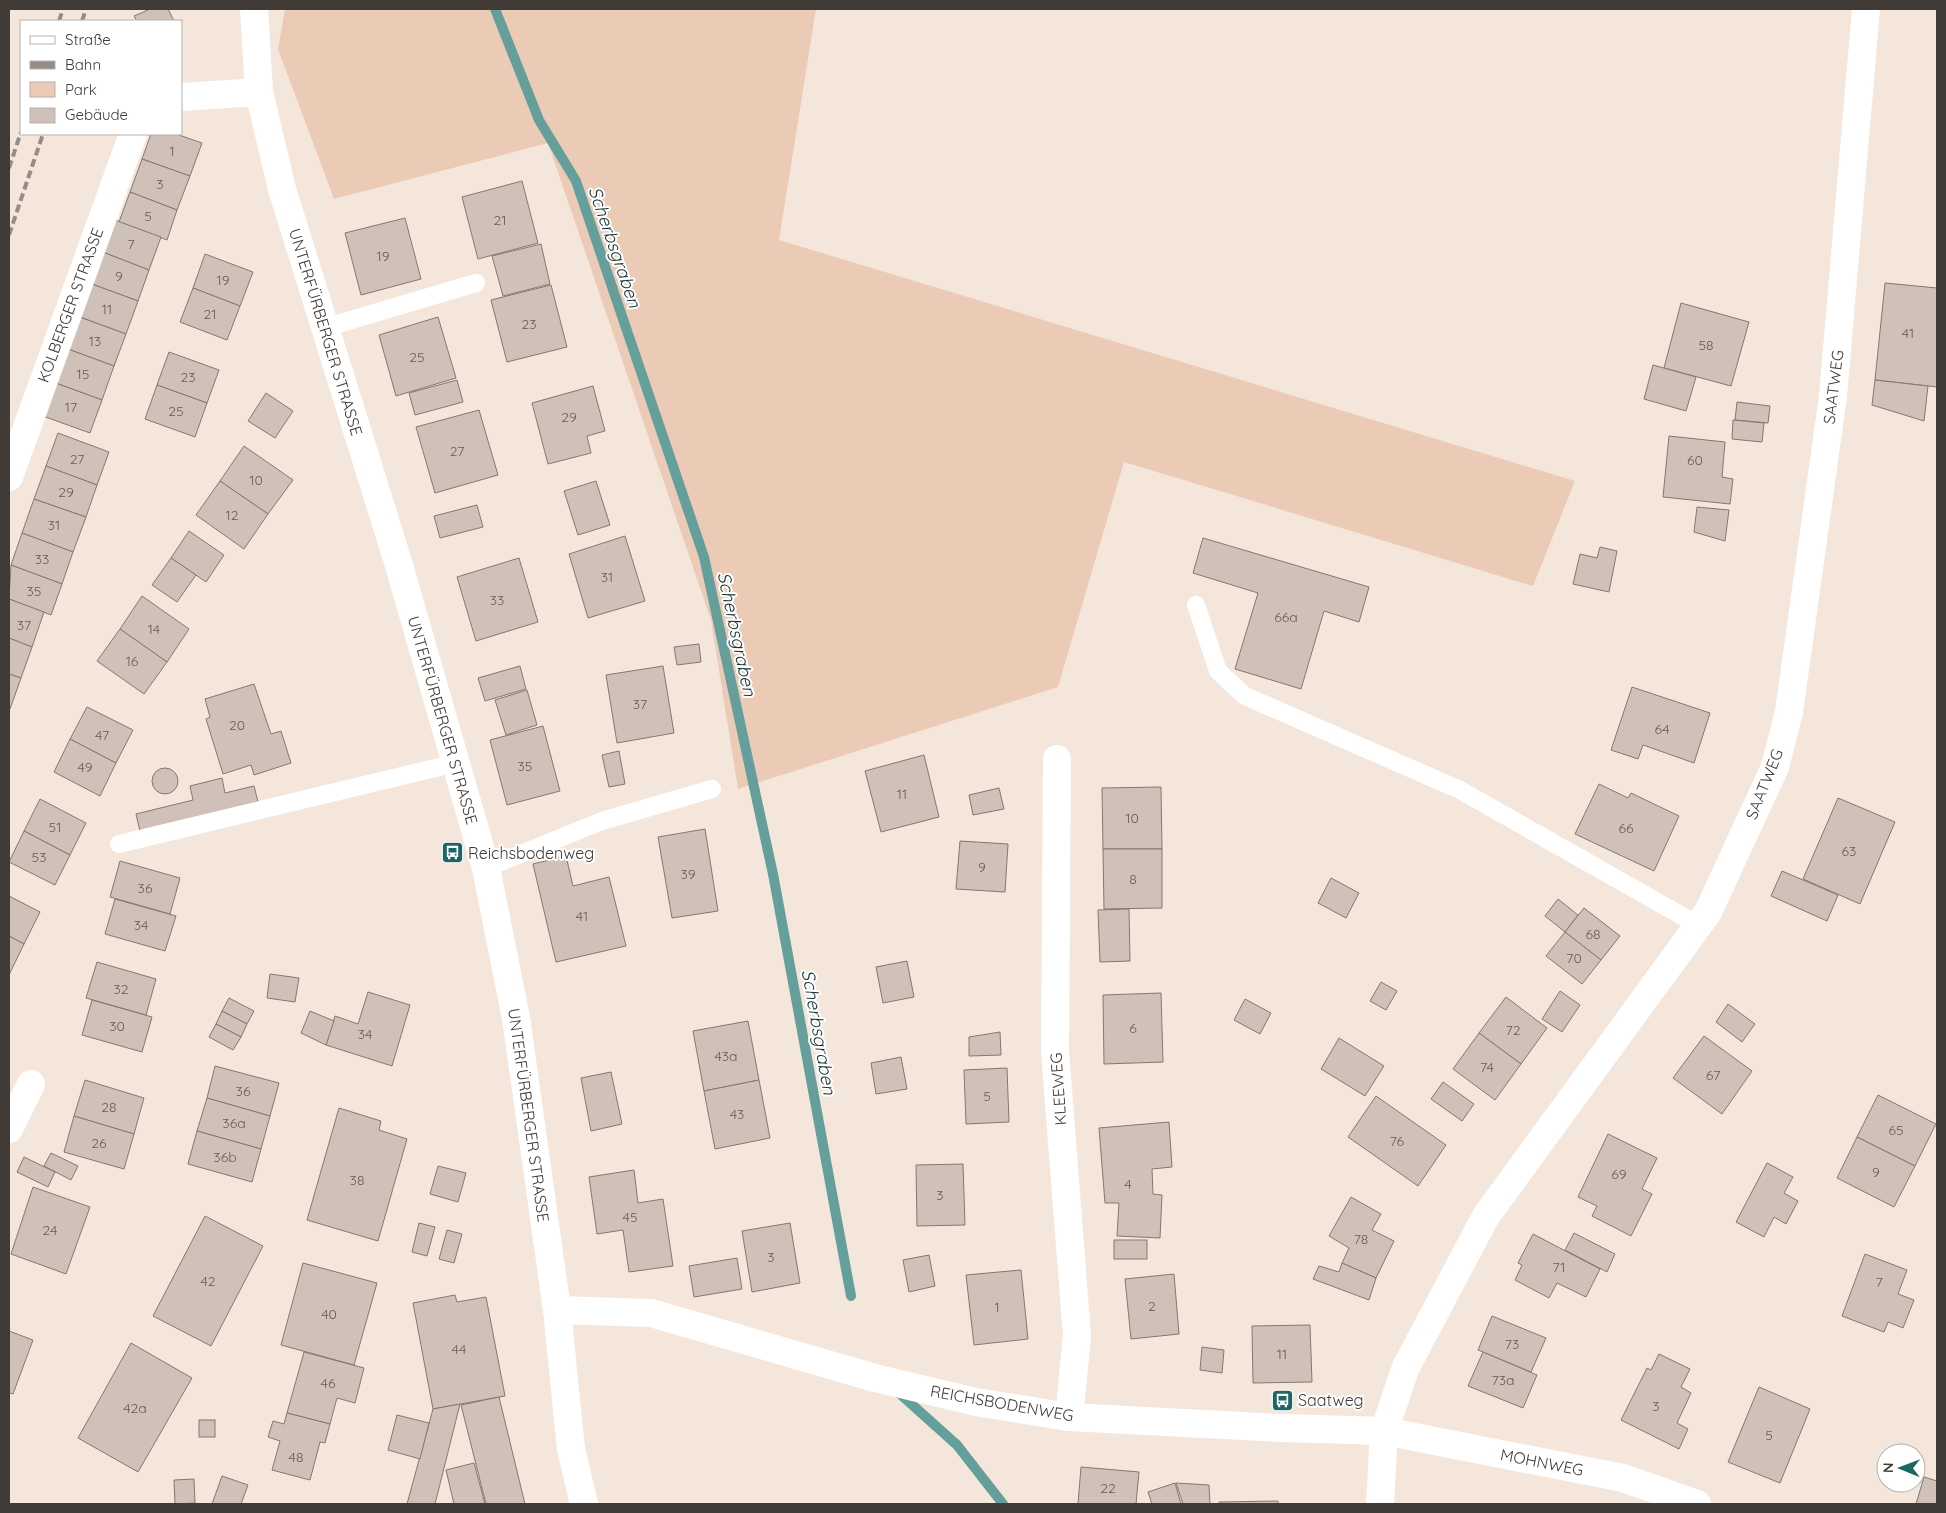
<svg xmlns="http://www.w3.org/2000/svg" width="1946" height="1513" font-family="Quicksand,sans-serif">
	<rect width="100%" height="100%" fill="#f5e6dc"/>
	<polygon fill="#ebcab6" points="285,9 816,9 779,240 1575,481 1533,586 1124,462 1058,687 738,789 711,620 548,143 334,199 278,49"/>
	<g fill="none" stroke-linecap="round" stroke-linejoin="round">
		<g stroke="#649f9c" stroke-width="10">
			<polyline points="495,9 539,120 576,181 704,557 773,874 851,1296"/>
			<polyline points="898,1392 957,1445 1003,1504"/>
		</g>
	</g>
	<g fill="#d0c1b8" stroke="#85776f">
		<polygon points="150,9 168,9 174,21 137,21 134,16"/>
		<polygon points="151,134 176,134 202,143 190,176 142,159"/>
		<polygon points="142,159 190,176 177,210 130,192"/>
		<polygon points="522,181 538,243 478,259 462,197"/>
		<polygon points="130,192 177,210 167,240 119,222"/>
		<polygon points="405,218 421,279 361,295 345,233"/>
		<polygon points="112,219 161,237 149,270 100,251"/>
		<polygon points="541,244 550,284 503,296 492,256"/>
		<polygon points="100,251 149,270 138,301 89,283"/>
		<polygon points="205,254 253,272 240,306 193,288"/>
		<polygon points="89,283 138,301 126,334 77,316"/>
		<polygon points="1885,283 1937,288 1937,387 1875,380"/>
		<polygon points="551,285 567,347 507,362 491,300"/>
		<polygon points="193,288 240,306 227,340 180,322"/>
		<polygon points="1681,303 1749,322 1731,386 1664,368"/>
		<polygon points="77,316 126,334 114,366 65,348"/>
		<polygon points="438,317 456,378 396,396 379,335"/>
		<polygon points="65,348 114,366 102,400 53,382"/>
		<polygon points="169,352 219,370 207,403 157,385"/>
		<polygon points="1653,365 1696,377 1686,411 1644,399"/>
		<polygon points="457,380 463,402 415,415 409,393"/>
		<polygon points="1875,380 1928,386 1924,421 1872,405"/>
		<polygon points="53,382 102,400 90,433 40,415"/>
		<polygon points="157,385 207,403 195,437 145,419"/>
		<polygon points="593,386 605,431 587,436 591,453 548,464 532,403"/>
		<polygon points="266,393 293,411 275,438 248,421"/>
		<polygon points="1737,402 1770,406 1768,423 1735,420"/>
		<polygon points="479,410 498,475 435,493 416,427"/>
		<polygon points="1733,420 1764,423 1762,442 1732,439"/>
		<polygon points="58,433 109,452 97,485 46,466"/>
		<polygon points="1669,436 1725,442 1722,477 1733,479 1730,504 1663,497"/>
		<polygon points="244,446 293,480 268,514 220,481"/>
		<polygon points="46,466 97,485 86,517 34,499"/>
		<polygon points="220,481 268,514 244,549 196,515"/>
		<polygon points="596,481 610,525 578,535 564,491"/>
		<polygon points="34,499 86,517 73,552 22,533"/>
		<polygon points="477,505 483,527 440,538 434,516"/>
		<polygon points="1697,507 1729,510 1725,541 1694,532"/>
		<polygon points="189,531 224,555 206,582 171,558"/>
		<polygon points="22,533 73,552 62,584 11,565"/>
		<polygon points="625,536 645,601 588,618 569,554"/>
		<polygon points="1203,538 1369,587 1359,622 1324,611 1301,689 1235,669 1258,593 1193,573"/>
		<polygon points="1600,547 1617,551 1609,592 1573,584 1580,554 1597,558"/>
		<polygon points="171,558 196,575 177,602 152,585"/>
		<polygon points="519,558 538,622 476,641 457,577"/>
		<polygon points="11,565 62,584 51,615 9,599"/>
		<polygon points="142,596 189,629 167,662 120,629"/>
		<polygon points="9,599 44,612 32,647 9,638"/>
		<polygon points="120,629 167,662 144,694 97,661"/>
		<polygon points="9,638 32,647 21,678 9,674"/>
		<polygon points="699,644 701,662 677,665 674,647"/>
		<polygon points="520,666 526,689 485,701 478,678"/>
		<polygon points="663,666 674,733 617,743 606,675"/>
		<polygon points="9,674 21,678 10,709 9,709"/>
		<polygon points="254,684 271,734 281,731 291,763 254,775 251,765 223,774 206,719 210,717 205,699"/>
		<polygon points="1632,687 1710,713 1694,763 1643,745 1638,759 1611,750"/>
		<polygon points="527,690 537,725 506,735 495,700"/>
		<polygon points="87,707 133,730 116,763 70,739"/>
		<polygon points="543,726 560,791 507,805 490,740"/>
		<polygon points="70,739 116,763 100,796 54,772"/>
		<polygon points="619,751 625,784 609,787 602,755"/>
		<polygon points="924,755 939,817 881,832 865,771"/>
		<circle cx="165" cy="781" r="13"/>
		<polygon points="222,778 225,793 254,786 258,802 140,831 136,814 193,800 190,786"/>
		<polygon points="1599,784 1628,798 1631,793 1679,816 1654,871 1575,834"/>
		<polygon points="1161,787 1162,849 1103,849 1102,788"/>
		<polygon points="999,788 1004,809 973,815 969,795"/>
		<polygon points="1838,798 1895,822 1860,904 1803,879"/>
		<polygon points="40,799 86,823 70,855 24,831"/>
		<polygon points="705,829 718,911 672,918 658,837"/>
		<polygon points="24,831 70,855 55,885 9,862"/>
		<polygon points="960,841 1008,844 1005,892 956,889"/>
		<polygon points="1103,849 1162,849 1162,908 1104,909"/>
		<polygon points="566,856 573,886 609,877 626,946 556,962 533,864"/>
		<polygon points="120,861 180,878 170,914 110,897"/>
		<polygon points="1782,871 1838,895 1827,921 1771,896"/>
		<polygon points="1331,878 1359,893 1346,918 1318,903"/>
		<polygon points="9,896 40,912 24,944 9,936"/>
		<polygon points="115,899 176,916 165,951 105,934"/>
		<polygon points="1558,899 1578,915 1565,932 1545,916"/>
		<polygon points="1584,908 1620,936 1601,960 1565,932"/>
		<polygon points="1129,909 1130,961 1100,962 1098,910"/>
		<polygon points="1565,932 1601,960 1582,984 1546,956"/>
		<polygon points="9,936 24,944 9,975"/>
		<polygon points="907,961 914,997 883,1003 876,967"/>
		<polygon points="97,962 156,979 146,1015 86,998"/>
		<polygon points="270,974 299,978 295,1002 267,998"/>
		<polygon points="1381,982 1397,991 1386,1010 1370,1001"/>
		<polygon points="1560,991 1580,1005 1562,1032 1542,1019"/>
		<polygon points="368,992 410,1005 392,1066 326,1045 335,1016 358,1024"/>
		<polygon points="1161,993 1163,1062 1104,1064 1103,995"/>
		<polygon points="1506,997 1547,1028 1521,1064 1479,1033"/>
		<polygon points="229,998 254,1011 247,1024 222,1011"/>
		<polygon points="1245,999 1271,1013 1260,1034 1234,1020"/>
		<polygon points="92,1000 152,1017 142,1052 82,1035"/>
		<polygon points="1728,1004 1755,1024 1742,1042 1716,1022"/>
		<polygon points="222,1011 247,1024 241,1037 216,1024"/>
		<polygon points="310,1011 334,1021 326,1045 301,1033"/>
		<polygon points="748,1021 759,1080 704,1091 693,1031"/>
		<polygon points="216,1024 241,1037 233,1050 209,1037"/>
		<polygon points="1000,1032 1001,1055 969,1056 969,1037"/>
		<polygon points="1479,1033 1521,1064 1495,1100 1453,1069"/>
		<polygon points="1704,1036 1752,1071 1722,1114 1673,1078"/>
		<polygon points="1339,1038 1384,1066 1365,1096 1321,1069"/>
		<polygon points="901,1057 907,1089 876,1094 871,1063"/>
		<polygon points="215,1066 279,1083 270,1116 207,1098"/>
		<polygon points="1007,1068 1009,1122 966,1124 964,1070"/>
		<polygon points="611,1072 622,1124 591,1131 581,1078"/>
		<polygon points="85,1080 144,1098 134,1134 74,1116"/>
		<polygon points="759,1080 770,1138 715,1149 704,1091"/>
		<polygon points="1443,1082 1474,1104 1462,1121 1431,1099"/>
		<polygon points="1878,1095 1936,1124 1915,1166 1857,1137"/>
		<polygon points="1376,1096 1446,1145 1418,1186 1348,1137"/>
		<polygon points="207,1098 270,1116 261,1149 197,1131"/>
		<polygon points="339,1108 381,1121 379,1130 407,1139 378,1241 307,1220"/>
		<polygon points="74,1116 134,1134 124,1169 64,1152"/>
		<polygon points="1169,1122 1172,1167 1152,1169 1153,1194 1162,1195 1160,1238 1117,1236 1119,1203 1105,1203 1099,1128"/>
		<polygon points="197,1131 261,1149 252,1182 188,1164"/>
		<polygon points="1608,1134 1657,1158 1642,1189 1652,1194 1631,1236 1592,1216 1597,1206 1578,1197"/>
		<polygon points="1857,1137 1915,1166 1894,1207 1837,1178"/>
		<polygon points="51,1153 78,1166 71,1180 44,1166"/>
		<polygon points="24,1157 55,1172 48,1187 17,1172"/>
		<polygon points="1767,1163 1793,1177 1784,1193 1798,1201 1786,1224 1774,1217 1764,1237 1736,1222"/>
		<polygon points="963,1164 965,1225 917,1226 916,1165"/>
		<polygon points="438,1166 466,1173 458,1202 430,1194"/>
		<polygon points="634,1170 638,1203 663,1199 673,1266 629,1272 623,1230 597,1234 589,1177"/>
		<polygon points="33,1187 90,1207 66,1274 11,1254"/>
		<polygon points="1351,1197 1381,1214 1372,1230 1394,1241 1376,1278 1342,1263 1349,1248 1329,1236"/>
		<polygon points="205,1216 263,1246 211,1346 153,1316"/>
		<polygon points="419,1223 435,1227 427,1256 412,1252"/>
		<polygon points="790,1223 800,1283 752,1292 742,1231"/>
		<polygon points="447,1230 462,1234 454,1263 439,1259"/>
		<polygon points="1574,1233 1615,1254 1607,1272 1565,1250"/>
		<polygon points="1533,1234 1600,1269 1586,1297 1557,1283 1549,1298 1515,1280 1522,1265 1518,1263"/>
		<rect x="1114" y="1240" width="33" height="19"/>
		<polygon points="1865,1254 1907,1270 1898,1294 1914,1300 1903,1328 1888,1322 1884,1332 1842,1316"/>
		<polygon points="929,1255 935,1286 909,1292 903,1260"/>
		<polygon points="737,1258 742,1289 694,1297 689,1266"/>
		<polygon points="303,1263 377,1283 354,1365 281,1345"/>
		<polygon points="1342,1263 1376,1278 1369,1300 1313,1279 1319,1266 1339,1272"/>
		<polygon points="1021,1270 1028,1339 974,1345 966,1275"/>
		<polygon points="1174,1274 1179,1334 1131,1339 1125,1279"/>
		<polygon points="455,1295 457,1302 486,1297 505,1396 433,1409 413,1303"/>
		<polygon points="1492,1316 1546,1338 1531,1372 1478,1350"/>
		<polygon points="1310,1325 1312,1382 1253,1383 1252,1326"/>
		<polygon points="9,1331 33,1340 13,1394 9,1393"/>
		<polygon points="131,1343 192,1378 138,1472 78,1438"/>
		<polygon points="1202,1347 1224,1350 1222,1373 1200,1370"/>
		<polygon points="304,1352 364,1368 355,1403 337,1398 330,1424 287,1413"/>
		<polygon points="1483,1352 1537,1375 1523,1408 1468,1386"/>
		<polygon points="1659,1354 1690,1369 1681,1387 1691,1393 1677,1423 1688,1429 1679,1449 1621,1420 1647,1368 1651,1370"/>
		<polygon points="1759,1387 1810,1409 1780,1483 1728,1462"/>
		<polygon points="499,1397 525,1504 486,1504 461,1405"/>
		<polygon points="460,1404 435,1504 407,1504 433,1409"/>
		<polygon points="287,1413 330,1424 325,1443 320,1442 310,1480 272,1470 280,1441 268,1437 273,1421 284,1424"/>
		<polygon points="397,1415 429,1423 420,1459 388,1450"/>
		<rect x="199" y="1420" width="16" height="17"/>
		<polygon points="474,1463 485,1504 454,1504 446,1470"/>
		<polygon points="1081,1467 1139,1472 1136,1504 1078,1504"/>
		<polygon points="222,1476 248,1485 241,1504 212,1504"/>
		<polygon points="1924,1477 1937,1481 1937,1504 1916,1504"/>
		<polygon points="194,1479 195,1503 175,1504 174,1480"/>
		<polygon points="1175,1483 1181,1504 1152,1504 1148,1492"/>
		<polygon points="1176,1483 1209,1485 1210,1504 1183,1504"/>
		<polygon points="1278,1501 1278,1504 1219,1504 1219,1502"/>
	</g>
	<g fill="none" stroke-linecap="round" stroke-linejoin="round">
		<g stroke="#fff" stroke-width="18">
			<polyline points="324,328 476,283"/>
			<polyline points="1196,605 1218,671 1245,696 1460,790 1698,925"/>
			<polyline points="119,844 456,763"/>
			<polyline points="486,868 602,821 712,789"/>
		</g>
		<g stroke="#fff" stroke-width="28">
			<polyline points="254,9 259,92 282,189 398,562 486,868 516,1018 557,1310 571,1449 584,1504"/>
			<polyline points="181,97 259,92"/>
			<polyline points="9,477 133,134"/>
			<polyline points="1057,759 1055,1051 1077,1336 1069,1417"/>
			<polyline points="9,1129 31,1084"/>
			<polyline points="557,1310 651,1313 875,1378 976,1402 1069,1417 1282,1428 1384,1431 1623,1478 1697,1504"/>
			<polyline points="1380,1504 1384,1431 1406,1367 1486,1216 1708,912 1775,767 1789,712 1833,396 1866,9"/>
		</g>
		<g stroke="#968c85" stroke-width="4" stroke-dasharray="8 4" stroke-linecap="butt">
			<polyline points="59,21 63,9"/>
			<polyline points="82,21 86,9"/>
			<polyline points="9,168 21,132"/>
			<polyline points="9,235 43,134"/>
		</g>
	</g>
	<defs>
		<symbol id="bus-square" viewBox="-11 -11 22 22"><rect x="-9" y="-9" width="18" height="18" rx="4" fill="#1a6764" stroke="#fff"/><path d="M-5-6H5V4H4V6H2V4H-2V6H-4V4H-5ZM-3.5-4V0h7V-4ZM-3.5 1.2v1.5H-2V1.2ZM2 1.2v1.5H3.5V1.2Z" fill="#fff"/></symbol>
	</defs>
	<g fill-rule="evenodd">
		<use href="#bus-square" x="440" y="840" width="25" height="25"/>
		<use href="#bus-square" x="1270" y="1388" width="25" height="25"/>
	</g>
	<g text-anchor="middle" dominant-baseline="central" stroke-width="4" stroke-linejoin="round" paint-order="stroke">
		<g font-size="14" fill="#655c57">
			<text x="172" y="151">1</text>
			<text x="160" y="184">3</text>
			<text x="148" y="216">5</text>
			<text x="500" y="220">21</text>
			<text x="131" y="244">7</text>
			<text x="383" y="256">19</text>
			<text x="119" y="276">9</text>
			<text x="223" y="280">19</text>
			<text x="107" y="309">11</text>
			<text x="210" y="314">21</text>
			<text x="529" y="324">23</text>
			<text x="1908" y="333">41</text>
			<text x="95" y="341">13</text>
			<text x="1706" y="345">58</text>
			<text x="417" y="357">25</text>
			<text x="83" y="374">15</text>
			<text x="188" y="377">23</text>
			<text x="71" y="407">17</text>
			<text x="176" y="411">25</text>
			<text x="569" y="417">29</text>
			<text x="457" y="451">27</text>
			<text x="77" y="459">27</text>
			<text x="1695" y="460">60</text>
			<text x="256" y="480">10</text>
			<text x="66" y="492">29</text>
			<text x="232" y="515">12</text>
			<text x="54" y="525">31</text>
			<text x="42" y="559">33</text>
			<text x="607" y="577">31</text>
			<text x="34" y="591">35</text>
			<text x="497" y="600">33</text>
			<text x="1286" y="617">66a</text>
			<text x="24" y="625">37</text>
			<text x="154" y="629">14</text>
			<text x="132" y="661">16</text>
			<text x="640" y="704">37</text>
			<text x="237" y="725">20</text>
			<text x="1662" y="729">64</text>
			<text x="102" y="735">47</text>
			<text x="525" y="766">35</text>
			<text x="85" y="767">49</text>
			<text x="902" y="794">11</text>
			<text x="1132" y="818">10</text>
			<text x="55" y="827">51</text>
			<text x="1626" y="828">66</text>
			<text x="1849" y="851">63</text>
			<text x="39" y="857">53</text>
			<text x="982" y="867">9</text>
			<text x="688" y="874">39</text>
			<text x="1133" y="879">8</text>
			<text x="145" y="888">36</text>
			<text x="582" y="916">41</text>
			<text x="141" y="925">34</text>
			<text x="1593" y="934">68</text>
			<text x="1574" y="958">70</text>
			<text x="121" y="989">32</text>
			<text x="117" y="1026">30</text>
			<text x="1133" y="1028">6</text>
			<text x="1513" y="1030">72</text>
			<text x="365" y="1034">34</text>
			<text x="726" y="1056">43a</text>
			<text x="1487" y="1067">74</text>
			<text x="1713" y="1075">67</text>
			<text x="243" y="1091">36</text>
			<text x="987" y="1096">5</text>
			<text x="109" y="1107">28</text>
			<text x="737" y="1114">43</text>
			<text x="234" y="1123">36a</text>
			<text x="1896" y="1130">65</text>
			<text x="1397" y="1141">76</text>
			<text x="99" y="1143">26</text>
			<text x="225" y="1157">36b</text>
			<text x="1876" y="1172">9</text>
			<text x="1619" y="1174">69</text>
			<text x="357" y="1180">38</text>
			<text x="1128" y="1184">4</text>
			<text x="940" y="1195">3</text>
			<text x="630" y="1217">45</text>
			<text x="50" y="1230">24</text>
			<text x="1361" y="1239">78</text>
			<text x="771" y="1257">3</text>
			<text x="1559" y="1267">71</text>
			<text x="208" y="1281">42</text>
			<text x="1879" y="1282">7</text>
			<text x="1152" y="1306">2</text>
			<text x="997" y="1307">1</text>
			<text x="329" y="1314">40</text>
			<text x="1512" y="1344">73</text>
			<text x="459" y="1349">44</text>
			<text x="1282" y="1354">11</text>
			<text x="1503" y="1380">73a</text>
			<text x="328" y="1383">46</text>
			<text x="1656" y="1406">3</text>
			<text x="135" y="1408">42a</text>
			<text x="1769" y="1435">5</text>
			<text x="296" y="1457">48</text>
			<text x="1108" y="1488">22</text>
		</g>
		<g font-size="16" fill="#413b37" stroke="#fff">
			<text transform="translate(70 305) rotate(-70)">KOLBERGER STRASSE</text>
			<text transform="translate(326 332) rotate(73)">UNTERFÜRBERGER STRASSE</text>
			<text transform="translate(1833 387) rotate(-83)">SAATWEG</text>
			<text transform="translate(443 720) rotate(74)">UNTERFÜRBERGER STRASSE</text>
			<text transform="translate(1764 784) rotate(-68)">SAATWEG</text>
			<text transform="translate(1058 1089) rotate(-94)">KLEEWEG</text>
			<text transform="translate(529 1115) rotate(82)">UNTERFÜRBERGER STRASSE</text>
			<text transform="translate(1002 1403) rotate(10)">REICHSBODENWEG</text>
			<text transform="translate(1542 1462) rotate(11)">MOHNWEG</text>
		</g>
		<g font-size="16" fill="#413b37" stroke="#fff" text-anchor="start">
			<text x="468" y="853">Reichsbodenweg</text>
			<text x="1298" y="1400">Saatweg</text>
		</g>
		<g font-size="18" font-style="italic" fill="#143332" stroke="#fff">
			<text transform="translate(615 247) rotate(71)">Scherbsgraben</text>
			<text transform="translate(737 634) rotate(78)">Scherbsgraben</text>
			<text transform="translate(819 1032) rotate(80)">Scherbsgraben</text>
		</g>
	</g>
	<rect width="1946" height="1513" fill="none" stroke="#413b37" stroke-width="20"/>
	<rect x="20" y="20" width="162" height="115" fill="#ffffff" stroke="#b3b1af"/>
	<rect x="30" y="36" width="25" height="8" fill="#ffffff" stroke="#b3b1af"/>
	<text x="65" y="45" font-size="15" fill="#413b37">Straße</text>
	<rect x="30" y="61" width="25" height="8" fill="#968c85" stroke="#b3b1af"/>
	<text x="65" y="70" font-size="15" fill="#413b37">Bahn</text>
	<rect x="30" y="82" width="25" height="15" fill="#ebcab6" stroke="#b3b1af"/>
	<text x="65" y="95" font-size="15" fill="#413b37">Park</text>
	<rect x="30" y="108" width="25" height="15" fill="#d0c1b8" stroke="#b3b1af"/>
	<text x="65" y="120" font-size="15" fill="#413b37">Gebäude</text>
	<g transform="translate(1901 1468) rotate(271)"><circle r="24" fill="#ffffff" stroke="#b3b1af"/>
	<path d="M0-4L9 19L0 12L-9 19Z" fill="#1a6764"/>
	<text y="-8" font-size="14" font-weight="bold" text-anchor="middle" fill="#413b37">N</text>
	</g>
</svg>
